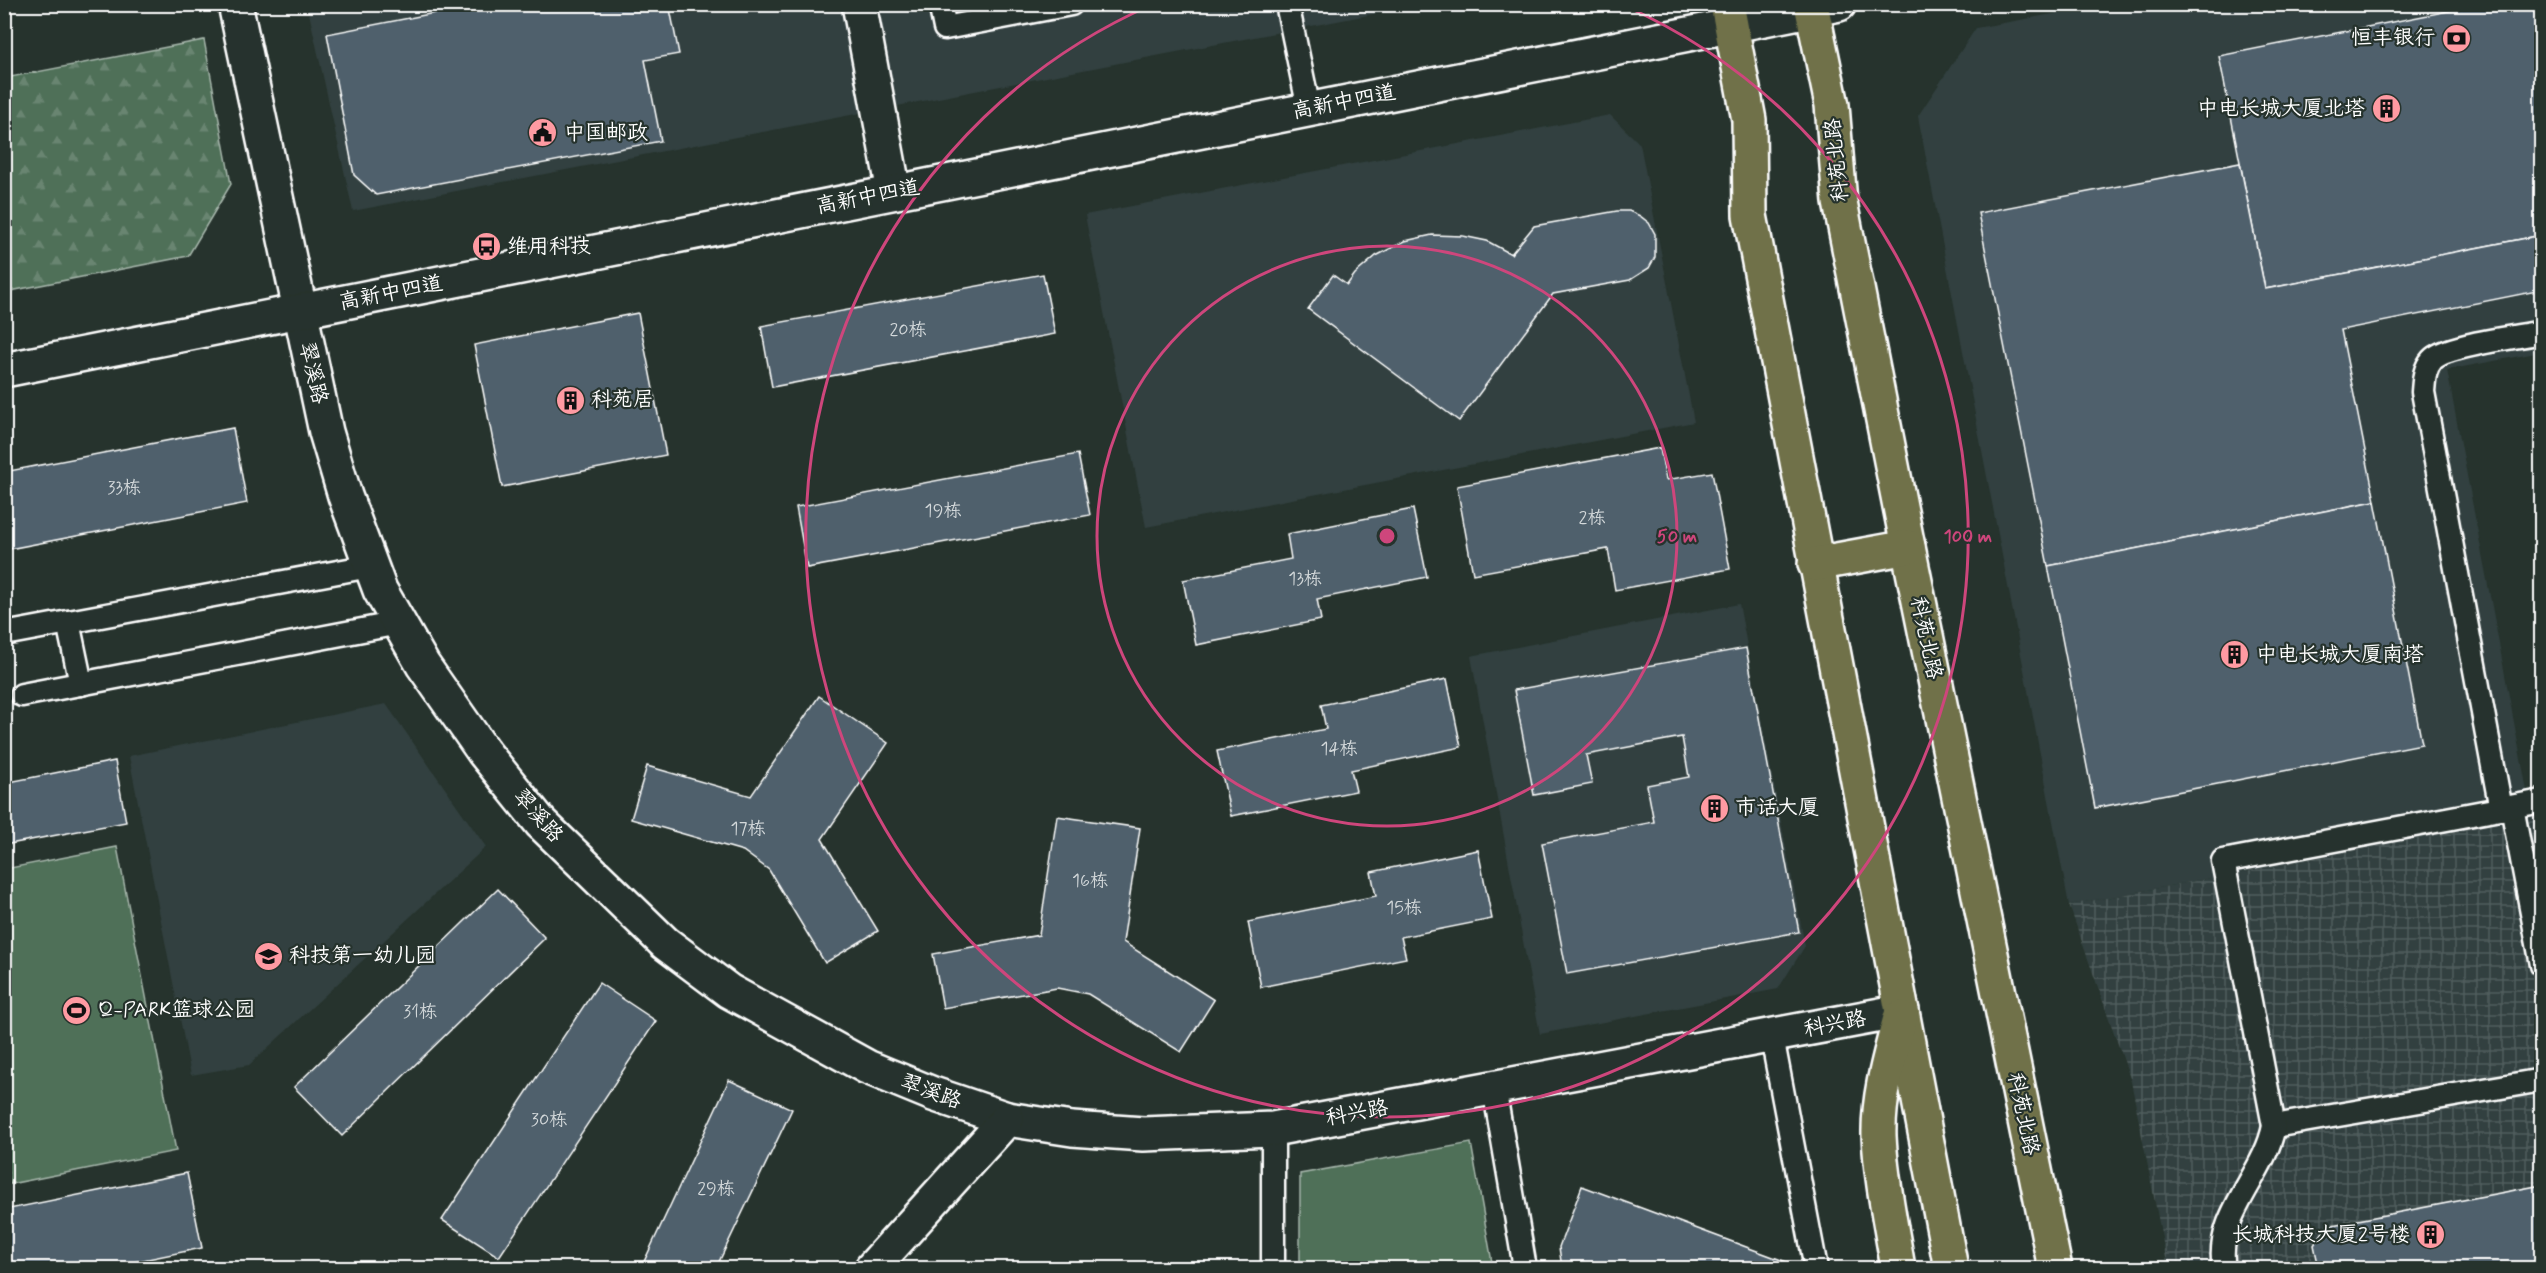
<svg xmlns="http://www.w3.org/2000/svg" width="2546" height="1273" font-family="Mynerve,'LXGW WenKai TC',sans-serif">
	<defs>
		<pattern id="industrial-grid" width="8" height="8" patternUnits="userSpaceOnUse" patternTransform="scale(1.5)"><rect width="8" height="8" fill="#324140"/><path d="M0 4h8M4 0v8" fill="none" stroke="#515e5d"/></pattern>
		<pattern id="forest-firs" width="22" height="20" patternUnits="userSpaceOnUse" patternTransform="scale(1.5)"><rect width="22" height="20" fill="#4f6f58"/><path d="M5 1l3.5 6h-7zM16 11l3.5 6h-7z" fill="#698571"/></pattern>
	</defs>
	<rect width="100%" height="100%" fill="#26332d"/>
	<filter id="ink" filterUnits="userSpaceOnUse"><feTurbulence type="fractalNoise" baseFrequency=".0167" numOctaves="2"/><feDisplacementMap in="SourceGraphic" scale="12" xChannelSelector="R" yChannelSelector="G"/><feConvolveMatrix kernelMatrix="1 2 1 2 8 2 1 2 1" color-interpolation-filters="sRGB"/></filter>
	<g filter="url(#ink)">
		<g fill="#324140">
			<polygon points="307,4 1420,5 353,211"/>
			<polygon points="2102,5 2541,5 2541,352 2447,370 2532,817 2069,905 1918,116 1976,28"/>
			<polygon points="1610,115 1640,144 1694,422 1146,527 1085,215"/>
			<polygon points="1739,604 1805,946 1778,989 1540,1034 1471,656"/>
			<polygon points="386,704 486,847 249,1065 191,1075 129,756"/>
		</g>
		<polygon fill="url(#industrial-grid)" points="2541,815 2541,1268 2168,1268 2131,1081 2069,905"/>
		<polygon fill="url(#forest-firs)" stroke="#a7b7ac" stroke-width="1.5" points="204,40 231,184 188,256 5,292 5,78"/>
		<g fill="#4f6f58" stroke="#a7b7ac" stroke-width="1.5">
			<polygon points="117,847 176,1151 10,1184 4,1153 5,869"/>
			<polygon points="1471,1143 1493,1268 1300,1268 1300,1174"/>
		</g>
		<g fill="#4f616c" stroke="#fff" stroke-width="1.5">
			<polygon points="481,4 669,4 679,54 645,60 661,141 376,195 354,175 327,34"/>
			<polygon points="2484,4 2542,4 2542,235 2265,289 2219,56"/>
			<polygon points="2240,163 2265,289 2542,235 2542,290 2341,330 2375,501 2048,566 1978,213"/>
			<polygon points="1617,211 1629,211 1640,216 1649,223 1655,234 1655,257 1649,268 1630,280 1553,294 1459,421 1308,309 1333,275 1347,285 1355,274 1376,256 1405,241 1432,235 1463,236 1487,241 1511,254 1534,226"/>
			<polygon points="1043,274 1055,334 772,387 761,326"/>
			<polygon points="638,313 666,455 502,487 474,345"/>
			<polygon points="233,428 247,503 4,550 4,472"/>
			<polygon points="1660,448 1666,480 1712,472 1730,569 1615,590 1608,549 1473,574 1457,486"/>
			<polygon points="1078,454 1090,515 807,568 796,507"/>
			<polygon points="2375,501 2422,744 2095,808 2048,566"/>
			<polygon points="1413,509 1427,577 1317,599 1321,620 1196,645 1183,580 1291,559 1287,534"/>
			<polygon points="1746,648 1799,932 1567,974 1542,843 1654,822 1647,785 1689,777 1682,737 1586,755 1592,784 1534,795 1514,690"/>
			<polygon points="1447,679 1461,747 1351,770 1356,791 1231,816 1217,751 1326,729 1321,705"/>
			<polygon points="819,696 888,743 822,839 878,931 825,963 769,870 743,851 631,819 647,766 751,796"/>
			<polygon points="115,761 126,822 4,845 4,783"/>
			<polygon points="1057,816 1140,828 1123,942 1214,1000 1181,1052 1088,994 1057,988 943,1008 933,954 1039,935"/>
			<polygon points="1478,850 1492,919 1401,937 1406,958 1261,987 1248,922 1376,896 1371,872"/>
			<polygon points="498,889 545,938 342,1136 294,1087"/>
			<polygon points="599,983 656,1021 499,1257 442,1220"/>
			<polygon points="729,1080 792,1109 716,1268 641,1268"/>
			<polygon points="187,1173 202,1248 104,1268 8,1268 4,1250 4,1210"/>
			<polygon points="2542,1185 2542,1268 2319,1268 2314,1245 2327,1226"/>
			<polygon points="1582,1186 1792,1264 1790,1268 1562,1268 1559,1247"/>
		</g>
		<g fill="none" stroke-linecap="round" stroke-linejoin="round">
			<defs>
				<g id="lane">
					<polyline points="940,4 945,28 1071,4"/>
					<polyline points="1287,4 1309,109"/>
					<polyline points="68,622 81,684"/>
					<polyline points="4,634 370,566"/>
					<polyline points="22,695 399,623"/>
					<polyline points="2512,807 2542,965"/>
					<path d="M2501,809L2423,392C2424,381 2424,369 2432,360C2445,345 2519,337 2542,332"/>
					<polyline points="1772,1037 1816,1268"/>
					<polyline points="1494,1088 1525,1268"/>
					<polyline points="2274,1126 2542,1080"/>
					<polyline points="1273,1129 1273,1268"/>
					<path d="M2224,1268C2214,1216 2265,1175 2274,1126L2223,861L2542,801"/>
				</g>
				<g id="street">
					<polyline points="235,4 326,432 345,496 380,590 423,665 483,751 541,823 665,943 729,991 867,1067 933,1094 1007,1119 1072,1129 1143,1134 1273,1129 1902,1011"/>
					<polyline points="859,4 894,192"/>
					<polyline points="872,1268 1007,1119"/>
				</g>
				<polyline id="secondary" points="4,370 1839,4"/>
				<g id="primary">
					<polyline points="1727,4 1749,120 1750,215 1951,1268"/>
					<polyline points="1811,4 1832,105 1840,202 1908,547 2055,1268"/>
					<polyline points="1815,564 1908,547"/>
					<path d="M1898,1268C1891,1225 1881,1180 1879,1136C1878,1096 1890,1056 1900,1018"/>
				</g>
			</defs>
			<use href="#lane" stroke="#fff" stroke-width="27"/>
			<use href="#street" stroke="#fff" stroke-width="38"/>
			<use href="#secondary" stroke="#fff" stroke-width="38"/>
			<use href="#primary" stroke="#fff" stroke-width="38"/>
			<use href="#lane" stroke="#26332d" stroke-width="22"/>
			<use href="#street" stroke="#26332d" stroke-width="33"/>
			<use href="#secondary" stroke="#26332d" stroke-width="33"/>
			<use href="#primary" stroke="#6f714a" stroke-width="33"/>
		</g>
	</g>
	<g fill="none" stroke="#ce467c" stroke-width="3">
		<circle cx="1387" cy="536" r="290"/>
		<path d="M1623 5A581 581 0 1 1 1151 5"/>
	</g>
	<defs>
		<symbol id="bank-disc" viewBox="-11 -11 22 22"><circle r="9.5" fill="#ff9aa2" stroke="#26332d"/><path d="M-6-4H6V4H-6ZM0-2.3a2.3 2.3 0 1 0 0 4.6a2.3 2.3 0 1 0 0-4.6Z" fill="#111"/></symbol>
		<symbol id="building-disc" viewBox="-11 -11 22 22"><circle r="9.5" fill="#ff9aa2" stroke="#26332d"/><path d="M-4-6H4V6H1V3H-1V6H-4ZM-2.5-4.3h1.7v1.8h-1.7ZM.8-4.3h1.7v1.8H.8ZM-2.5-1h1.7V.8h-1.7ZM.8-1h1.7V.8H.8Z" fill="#111"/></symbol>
		<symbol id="civic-disc" viewBox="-11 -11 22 22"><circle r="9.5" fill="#ff9aa2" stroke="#26332d"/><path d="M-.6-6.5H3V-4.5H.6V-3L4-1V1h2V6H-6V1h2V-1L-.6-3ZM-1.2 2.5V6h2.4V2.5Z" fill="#111"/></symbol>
		<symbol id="bus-disc" viewBox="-11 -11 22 22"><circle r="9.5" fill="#ff9aa2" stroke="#26332d"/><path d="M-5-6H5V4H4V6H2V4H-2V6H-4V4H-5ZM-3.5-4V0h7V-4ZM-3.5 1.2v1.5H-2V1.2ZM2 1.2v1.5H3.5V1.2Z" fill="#111"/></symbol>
		<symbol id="school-disc" viewBox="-11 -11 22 22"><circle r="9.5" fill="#ff9aa2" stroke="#26332d"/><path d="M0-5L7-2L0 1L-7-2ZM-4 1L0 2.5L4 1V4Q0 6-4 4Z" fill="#111"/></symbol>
		<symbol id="stadium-disc" viewBox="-11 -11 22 22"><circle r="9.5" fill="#ff9aa2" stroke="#26332d"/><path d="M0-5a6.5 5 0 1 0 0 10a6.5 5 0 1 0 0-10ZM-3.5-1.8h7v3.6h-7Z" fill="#111"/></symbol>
	</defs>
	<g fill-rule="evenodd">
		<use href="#bank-disc" x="2440" y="22" width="33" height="33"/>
		<use href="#building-disc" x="2370" y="92" width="33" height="33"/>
		<use href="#civic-disc" x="526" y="116" width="33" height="33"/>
		<use href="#bus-disc" x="470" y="230" width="33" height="33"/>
		<use href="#building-disc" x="554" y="384" width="33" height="33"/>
		<use href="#building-disc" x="2218" y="638" width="33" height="33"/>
		<use href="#building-disc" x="1698" y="792" width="33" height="33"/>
		<use href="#school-disc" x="252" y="940" width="33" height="33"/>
		<use href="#stadium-disc" x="60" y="994" width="33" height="33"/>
		<use href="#building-disc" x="2414" y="1218" width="33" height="33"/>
	</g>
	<g text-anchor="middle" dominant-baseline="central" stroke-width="4.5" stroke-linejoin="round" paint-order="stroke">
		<g font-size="18" fill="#d3d8da">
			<text x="908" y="330">20栋</text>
			<text x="124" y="488">33栋</text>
			<text x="943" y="511">19栋</text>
			<text x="1592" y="518">2栋</text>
			<text x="1305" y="579">13栋</text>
			<text x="1339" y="749">14栋</text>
			<text x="748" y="829">17栋</text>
			<text x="1090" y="881">16栋</text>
			<text x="1404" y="908">15栋</text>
			<text x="420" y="1012">31栋</text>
			<text x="549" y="1120">30栋</text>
			<text x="716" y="1189">29栋</text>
		</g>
		<g font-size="21" fill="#fff" stroke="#26332d" text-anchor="start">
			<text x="2435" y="38" text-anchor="end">恒丰银行</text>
			<text x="2365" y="109" text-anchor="end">中电长城大厦北塔</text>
			<text x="564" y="133">中国邮政</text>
			<text x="507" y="247">维用科技</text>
			<text x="591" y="400">科苑居</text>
			<text x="2256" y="655">中电长城大厦南塔</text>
			<text x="1735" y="808">市话大厦</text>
			<text x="289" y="956">科技第一幼儿园</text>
			<text x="98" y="1010">Q-PARK篮球公园</text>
			<text x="2410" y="1235" text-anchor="end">长城科技大厦2号楼</text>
		</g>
		<g font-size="21" fill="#fff" stroke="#26332d">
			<text transform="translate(1344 102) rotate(-11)">高新中四道</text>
			<text transform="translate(1837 160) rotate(-96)">科苑北路</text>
			<text transform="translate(868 197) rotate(-11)">高新中四道</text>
			<text transform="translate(391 293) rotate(-11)">高新中四道</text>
			<text transform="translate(313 373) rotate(77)">翠溪路</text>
			<text transform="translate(1926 638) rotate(78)">科苑北路</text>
			<text transform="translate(538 816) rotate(49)">翠溪路</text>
			<text transform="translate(1835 1024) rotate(-11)">科兴路</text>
			<text transform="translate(931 1092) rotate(20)">翠溪路</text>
			<text transform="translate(1357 1113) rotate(-10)">科兴路</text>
			<text transform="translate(2023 1114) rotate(78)">科苑北路</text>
		</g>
	</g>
	<circle cx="1387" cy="536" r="9" fill="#ce467c" stroke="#26332d" stroke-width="3"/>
	<g font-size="18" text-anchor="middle" font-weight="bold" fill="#ce467c" stroke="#26332d" stroke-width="4.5" stroke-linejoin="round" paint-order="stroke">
		<text x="1677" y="542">50 m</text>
		<text x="1968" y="542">100 m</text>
	</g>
	<rect width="2546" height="1273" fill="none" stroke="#26332d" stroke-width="24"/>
	<rect x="12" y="12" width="2522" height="1249" fill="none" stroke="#fff" stroke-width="2" filter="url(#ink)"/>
</svg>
